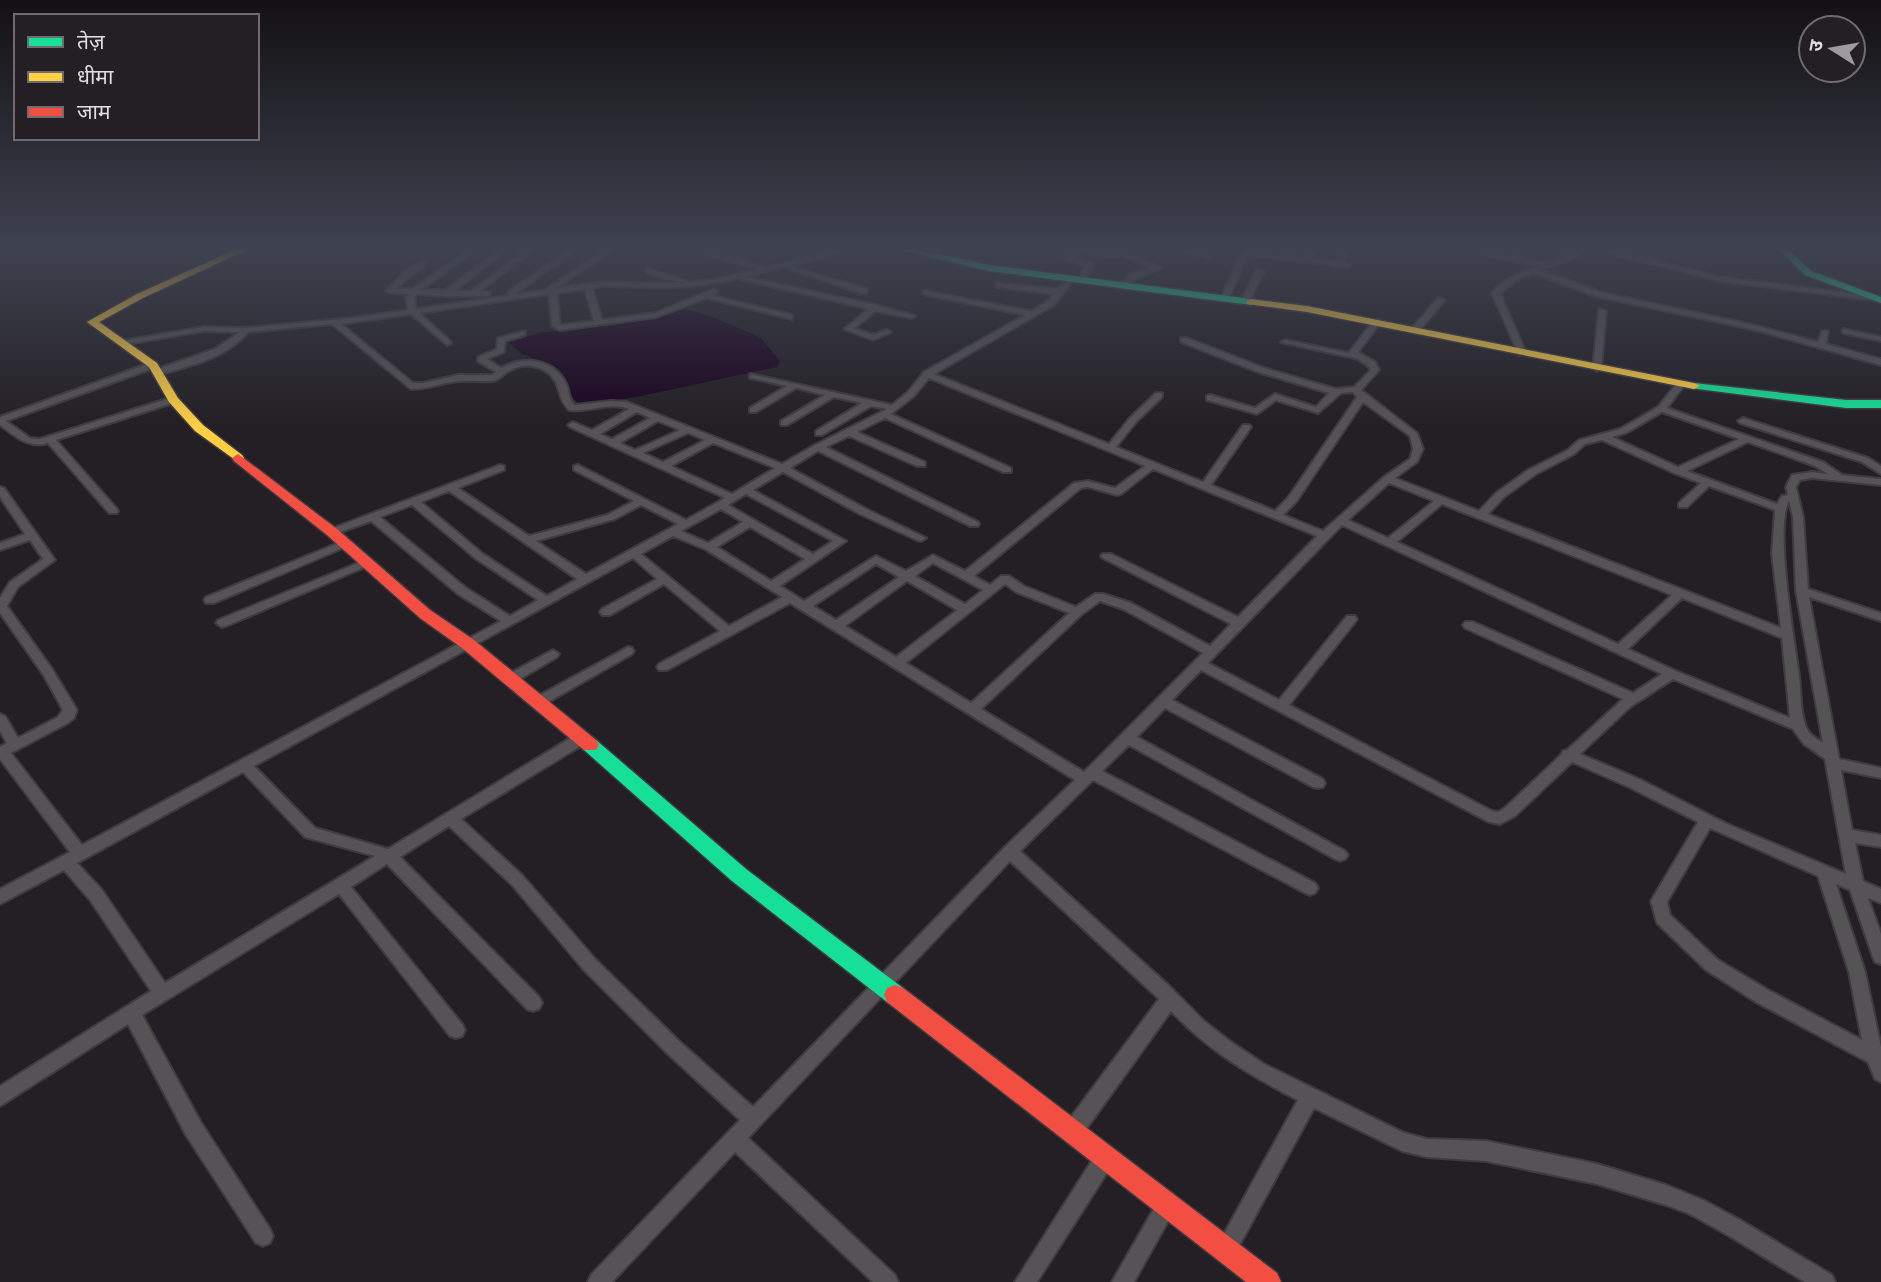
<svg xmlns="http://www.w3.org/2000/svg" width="1881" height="1282" font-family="'IBM Plex Sans','Noto Sans Devanagari',sans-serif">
	<rect width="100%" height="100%" fill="#231f24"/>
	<polygon fill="#1a031f" points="685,309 713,317 761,338 780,361 777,367 641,396 581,406 537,360 521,353 508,342 539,333 629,323"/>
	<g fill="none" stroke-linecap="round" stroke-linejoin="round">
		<defs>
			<g id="street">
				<path d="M473,247H481L421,290H446L502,247H510L455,291H471L527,249L534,251L480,291L490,292V296H446L417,294L414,297L416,309L511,295L508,293L509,291L573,247H581L515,294L545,290L606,249H609V253L556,288L603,282L682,283L646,273V269H649L690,282L717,279L758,269L687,249L686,247H695L767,267L847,247H861L789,266L867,289V293H861L783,267L745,277L876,305L915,316L911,318L876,311L854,328L873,335L887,330L891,332L873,340L844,329L869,309L737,278C691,290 650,288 603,286L592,288L602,320L655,313L714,289L718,291L714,296L792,315V319L707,298L656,317L560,330L552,326L549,294L419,313L450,341L451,343L447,345L411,314L341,324L413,383H423L458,375H492L496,372L478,361V357L497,349L498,338L525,331V335L505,341L504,352L487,359L501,368C524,355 556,359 567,386C570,394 568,399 575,405L611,401L627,402L782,464L815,445L887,409L871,406L822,435H816V431L862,403L834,397L787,425H781V421L825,395L796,388L756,412H750V408L787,386L750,378V374L892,405L908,392L924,372L1025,315L927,295L923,293L924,291L1031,311L1048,301L1054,294L999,287H996V283L1058,289L1070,277L1074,279L1054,305L934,374L1109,444L1130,418L1156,393H1162V397L1136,422L1116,447L1203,482L1243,425H1249L1251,427L1211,485L1275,511L1288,498L1357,397L1353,392L1341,393L1318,413L1276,400L1257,414L1207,400V396L1210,395L1255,408L1275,394L1316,407L1329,393L1258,372L1181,342V338H1187L1264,368L1336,389L1354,387L1371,370L1368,366L1358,359L1281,342L1285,340L1349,353L1374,320H1380L1381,322L1358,352L1375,362L1379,370L1361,390L1417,433L1423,449L1417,462L1395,478L1479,511L1496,493L1528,470L1568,450L1579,440L1620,429L1658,407L1678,382L1681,381L1685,384L1667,408L1823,462L1842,475L1881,479V485L1812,478L1800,480L1796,487L1803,517L1808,589L1881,613V621L1809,597L1839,759L1881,768V778L1841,770L1852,830L1881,835V847L1855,843L1863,881L1881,889V903L1868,898L1881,934V964L1875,962L1873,957L1850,890L1836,884L1865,972L1881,1047V1082L1875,1079L1868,1062L1756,1002L1706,970L1657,923L1651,901L1698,822L1629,787L1572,762L1515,816L1500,824L1489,822L1201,670L1172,700L1323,779L1325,783L1323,787L1318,788L1313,787L1165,708L1137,737L1345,851L1348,855L1345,859L1340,861L1335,859L1129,745L1102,771L1315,883L1318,888L1315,893L1310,895L1305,893L1093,780L1020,851L1166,983L1204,1021L1231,1042L1264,1064L1404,1133L1427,1139L1486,1141L1597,1164L1666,1185L1703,1200L1740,1220L1832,1275L1835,1282H1805L1726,1234L1690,1214L1666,1205L1597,1184L1486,1161L1427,1157L1402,1151L1314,1108L1233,1257L1226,1260L1219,1257L1216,1250L1219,1243L1298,1100C1249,1075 1209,1051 1171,1011L1079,1139L1072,1141L1065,1139L1063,1132L1065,1125L1159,999L1010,861L748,1138L895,1275L898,1282H873L735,1152L612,1282H588L591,1275L740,1120L668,1054L584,970L512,885L449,826L400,857L539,997L542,1003L539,1009L533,1011L527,1009L387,864L351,887L462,1024L465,1030L462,1036L456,1038L450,1036L339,894L142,1015L200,1121L270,1229L273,1236L270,1243L263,1246L256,1243L186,1135L128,1024L0,1106V1086L151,991L90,900L64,870L0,904V889L70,852L0,759V747L7,743L0,731V714L5,716L18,738L58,717L63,710L43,674L0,613V598L10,582L43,559L30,540L0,550V543L25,534L0,497V487L4,488L55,560L18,587L7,606L52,669L77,710L74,718L68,723L11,753L82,845L501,621L458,594L371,521L332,535L327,532L328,530L500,465L504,466V470L458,488L529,536L607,515L634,501L574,470V466L578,465L686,520L725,498L570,427L568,425L573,422L592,430L629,409C610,401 589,413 569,410C556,397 562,384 548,373C536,363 519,364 507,372C502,375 499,380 493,381C482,382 471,380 460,381C443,382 428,389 411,389L332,324L248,332C227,358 189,366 158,375L155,374V370L215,349L240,332L204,331L121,345L117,343L121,341L204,327L246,328L353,318L408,310L406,297L409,294L391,293L387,291C396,279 411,263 426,261V265L404,281L397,289H412ZM585,289L594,321L560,325L557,293ZM929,378L1145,466L1115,488L1088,481L1074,483L965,571L933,555L906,571L876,556L804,601L780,586L846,541L753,490L783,472L860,514L917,540L921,541L926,538L868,510L790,468L818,451L970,526H978L979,524L978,522L826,447L849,436L917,466H925V462L857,432L885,418L1003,472H1011V468L891,414L914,396ZM1363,402L1410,436L1413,449L1410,459L1384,477L1323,531L1283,515L1296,502ZM637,412L650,418L612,439L600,434ZM1662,412L1739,439L1678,467L1612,437L1626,433ZM658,421L680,430L635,450L620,443ZM688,433L705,440L663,462L643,453ZM1602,440L1674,473L1701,483L1679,503V507H1687L1709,486L1775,510L1772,554L1781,628L1488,514L1504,497L1536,474L1574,454L1585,444ZM1748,442L1815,466L1828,474L1812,472L1792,475L1786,487L1788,495L1782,496L1777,504L1687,471ZM713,443L775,468L732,494L671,466ZM1153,469L1317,536L1238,617L1111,554H1103L1101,556L1103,558L1231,624L1210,646L1131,603L1103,594H1095L1076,607L1024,586L1009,576H1001L990,585L974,576L1081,488L1088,487L1117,495L1121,494ZM1389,483L1434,501L1388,538L1348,520ZM449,491L577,579L547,596L483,554L421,502ZM746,494L833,541L813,554L728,505ZM1789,501L1793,517L1796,591L1823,743C1815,738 1807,733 1805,724C1800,710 1801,692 1799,676C1795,643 1774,527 1789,501ZM1442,504L1672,595L1618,644L1397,542ZM412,505L475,558L538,600L510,616L466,588L380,517ZM641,505L678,524L586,574L536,541L615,519ZM721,509L743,522L708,543L681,531ZM1342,525L1662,674L1633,693L1473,622H1465L1463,625L1465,628L1623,699L1567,750L1563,751L1561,755L1505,808L1498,812L1492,811L1289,705L1355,622L1357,619L1355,616H1347L1279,700L1208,663ZM750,527L805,559L771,581L717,547ZM673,536L705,549L782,597L729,626L641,554ZM633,558L657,579L602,609L600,612L602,615H610L664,584L720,631L659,664L657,667L659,670H667L790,603L1075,780L1005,847L753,1107L680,1042L596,960L522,875L461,819L587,742L589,738L587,734H577L388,849L315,828L254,766ZM933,563L983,590L965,604L915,576ZM876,564L899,577L836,620L813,606ZM907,581L957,610L896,657L845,626ZM1005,584L1016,592L1069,613L971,703L906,663ZM1682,598L1782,638L1790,718L1676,671L1628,649ZM1100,601L1123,609L1203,653L1084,772L981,709L1081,615ZM1673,679L1793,729L1804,744L1825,759L1846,874L1727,824L1639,779L1580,754L1630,707ZM243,772L305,837L375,856L165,983L102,890L77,863ZM1710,828L1818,876L1849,972L1862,1040L1768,990L1718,960L1670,915L1667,902Z"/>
				<polygon points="1073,247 1116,253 1106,247 1116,247 1161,268 1135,279 1126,286 1122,284 1129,275 1151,268 1120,255 1117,257 1073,252 1072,257 1094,264 1086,280 1082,282 1078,280 1086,265 1065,260 1066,251 1060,248"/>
				<polygon points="1160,247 1176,247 1214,256 1210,258"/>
				<polygon points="1311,247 1318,247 1313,259 1336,261 1343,247 1350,247 1343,262 1351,265 1347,267 1251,255 1246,259 1229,298 1225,300 1221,298 1239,258 1246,251 1306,258"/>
				<path d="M1452,247H1468L1547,263L1564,257L1582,247H1602L1720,277L1881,297L1880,301L1720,281L1590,248L1569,260L1540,270L1600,292L1753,325L1818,342L1822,331H1828L1826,344L1881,359V365L1752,329L1595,296L1533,273L1518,279L1500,293L1526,353L1519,355L1492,293C1505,278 1521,272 1539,266Z"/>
				<polygon points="1257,270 1264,272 1248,303 1242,303 1241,301"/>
				<polygon points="1438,298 1445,300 1418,332 1412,332 1412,328"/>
				<polygon points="1599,309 1606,311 1601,368 1597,371 1593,368"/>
				<polygon points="1843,329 1881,337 1881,341 1843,333"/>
				<path d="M153,362L156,363V367L6,421L30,438L40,439L170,398H176V402L56,440L117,509L118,511L117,513H109L48,443C28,449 15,436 0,425V417Z"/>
				<polygon points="1743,418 1868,458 1881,466 1881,474 1862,462 1740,423 1738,421"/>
				<polygon points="346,540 351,543 350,545 214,603 206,603 204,600 206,597"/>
				<polygon points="368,559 374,562 372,564 226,626 222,627 216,623 218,620"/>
				<polygon points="628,647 632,648 634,651 632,654 543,705 533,705 531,702 533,699"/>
				<polygon points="553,650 559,654 557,657 515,682 505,682 504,679 505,676"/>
				<polygon points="1105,1148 1112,1151 1115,1158 1112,1165 1037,1282 1015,1282 1098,1151"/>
				<polygon points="1167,1195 1174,1198 1177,1205 1134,1282 1112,1282 1160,1198"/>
			</g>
			<g id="fast">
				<polygon points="890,247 908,247 989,265 1251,299 1256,302 1251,305 989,271"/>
				<polygon points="1776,247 1786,247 1811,271 1881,297 1881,303 1805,275"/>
				<polygon points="1694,383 1846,400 1881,400 1881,408 1846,408 1690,388 1688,386"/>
				<polygon points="590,738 596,740 746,869 903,988 906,995 903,1002 895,1005 887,1002 732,881 584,750 581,745 584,740"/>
			</g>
			<g id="slow">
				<polygon points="241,247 253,247 143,298 99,322 157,363 178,398 203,425 242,455 244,458 238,462 195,431 169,402 149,367 87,322 137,294"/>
				<polygon points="1251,299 1307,306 1694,383 1700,386 1694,389 1307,312 1247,304 1246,302"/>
			</g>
			<g id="jam">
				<polygon points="238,454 337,529 430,610 474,640 596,740 599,745 596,750 584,750 462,648 420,618 327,535 234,461 232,458"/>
				<polygon points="895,985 903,988 1277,1273 1281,1282 1246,1282 887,1002 884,995 887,988"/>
			</g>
		</defs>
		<use href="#street" stroke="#3f3b40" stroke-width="4"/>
		<use href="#fast" stroke="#3f3b40" stroke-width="3"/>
		<use href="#slow" stroke="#3f3b40" stroke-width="3"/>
		<use href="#jam" stroke="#3f3b40" stroke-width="3"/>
		<use href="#street" fill="#565356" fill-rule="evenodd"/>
		<use href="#fast" fill="#16e098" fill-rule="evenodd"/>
		<use href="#slow" fill="#ffcf43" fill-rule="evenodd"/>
		<use href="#jam" fill="#f24e42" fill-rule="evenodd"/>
	</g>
	<linearGradient id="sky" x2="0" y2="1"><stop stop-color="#131114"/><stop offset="0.58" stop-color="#3f4250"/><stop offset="1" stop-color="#3f4250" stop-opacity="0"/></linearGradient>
	<rect width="1881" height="427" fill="url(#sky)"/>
	<rect x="14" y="14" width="245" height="126" fill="#241e25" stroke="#706a71" stroke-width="2"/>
	<rect x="28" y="37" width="35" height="10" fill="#16e098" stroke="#706a71" stroke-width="2"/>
	<text x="77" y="49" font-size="21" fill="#e2dde2">तेज़</text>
	<rect x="28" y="72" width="35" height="10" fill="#ffcf43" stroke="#706a71" stroke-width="2"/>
	<text x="77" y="84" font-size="21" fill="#e2dde2">धीमा</text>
	<rect x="28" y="107" width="35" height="10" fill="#f24e42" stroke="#706a71" stroke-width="2"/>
	<text x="77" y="119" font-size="21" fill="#e2dde2">जाम</text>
	<g transform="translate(1832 49) rotate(281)"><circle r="33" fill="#241e25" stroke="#706a71" stroke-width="2"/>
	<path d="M0-5L12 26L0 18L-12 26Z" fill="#9f9aa0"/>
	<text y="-10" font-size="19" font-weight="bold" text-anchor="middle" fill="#e2dde2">उ</text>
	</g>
</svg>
